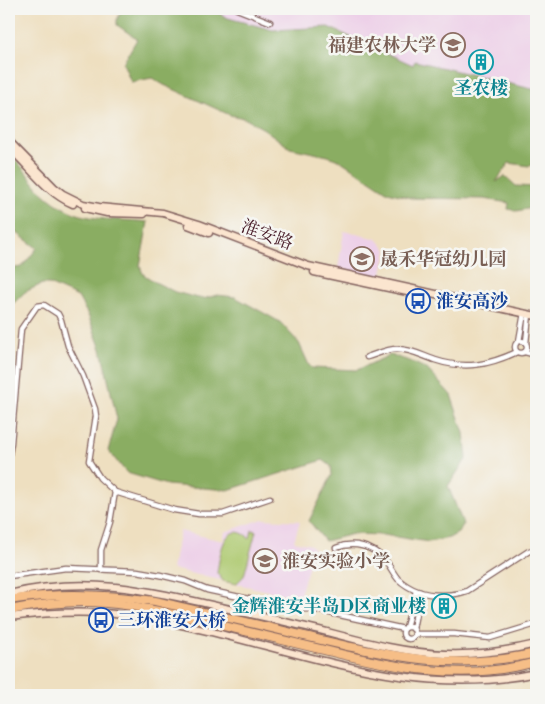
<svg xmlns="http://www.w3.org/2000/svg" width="545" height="704" font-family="'Libre Bodoni','Noto Serif SC',serif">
	<rect width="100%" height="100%" fill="#f6f6f2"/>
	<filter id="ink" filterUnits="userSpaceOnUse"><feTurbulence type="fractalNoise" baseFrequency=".02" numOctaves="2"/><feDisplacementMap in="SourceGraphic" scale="10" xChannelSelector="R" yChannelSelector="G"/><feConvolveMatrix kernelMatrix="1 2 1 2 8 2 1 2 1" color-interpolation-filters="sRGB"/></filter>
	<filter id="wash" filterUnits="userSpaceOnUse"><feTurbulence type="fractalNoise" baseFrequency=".0096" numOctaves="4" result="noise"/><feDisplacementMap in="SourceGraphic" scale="20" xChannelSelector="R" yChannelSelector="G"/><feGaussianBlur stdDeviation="1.12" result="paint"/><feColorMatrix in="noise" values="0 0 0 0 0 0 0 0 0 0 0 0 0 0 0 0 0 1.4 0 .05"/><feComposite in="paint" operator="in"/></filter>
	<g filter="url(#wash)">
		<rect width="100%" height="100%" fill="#eedfc0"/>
		<g fill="#edd0e8">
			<polygon points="210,9 536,9 536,90 415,61 413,65 334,29 273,30 228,18"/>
			<polygon points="344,231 377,239 387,250 381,277 338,268"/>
			<polygon points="263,519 300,521 294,541 311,545 314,549 299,598 172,569 180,531 223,541 225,532"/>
		</g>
		<path fill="#adc96f" stroke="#7c744d" d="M252,530L256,531L244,576L236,584L223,581L217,573C220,554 224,518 250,538Z"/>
		<g fill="#8aad62" stroke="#6a6646">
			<polygon points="122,9 210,9 228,18 273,30 328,27 413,65 415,61 536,90 536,164 529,166 509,163 496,182 505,176 516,186 536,187 536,207 517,211 508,209 509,203 484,199 411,198 388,192 341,161 328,156 290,148 264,129 244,118 230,115 164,85 152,78 131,82 123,63 137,39 117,25 117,20"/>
			<path d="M9,154C22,164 30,180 42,192C77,225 106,217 148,222L140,266L143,274L155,282L175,292L194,297L203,299L217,295L235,297L280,322L299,343L309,365L312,368L357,370L390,355L410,361L427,369L451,395L464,433L467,458L448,486L462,521L463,525L458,533L449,538L429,542L383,535L353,534L325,541L309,521L332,475L331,466L323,460L228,490L167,485L127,473L108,451L117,419L101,349L88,315L78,297L49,284H42L25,292L9,308V269L22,267L37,248L9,227Z"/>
		</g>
	</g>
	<g filter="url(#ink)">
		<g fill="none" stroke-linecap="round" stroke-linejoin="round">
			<defs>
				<g id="street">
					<polyline points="237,9 270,22"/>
					<circle cx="521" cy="347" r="6"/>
					<polyline points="519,341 524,313"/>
					<polyline points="526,343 529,314"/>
					<polyline points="525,352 536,355"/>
					<path d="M367,357C377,354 387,349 397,349C411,349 423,356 435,360C465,370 489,365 517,352"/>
					<polyline points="9,455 11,443 21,329 37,306 44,305 58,314 61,320 68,346 83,376 95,409 96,416 89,461 100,478 115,492 174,510 199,514 223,514 270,498"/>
					<path d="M336,548C353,541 373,546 385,560C390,566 393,573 398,579C410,590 424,595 441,595C450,595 459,594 467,591L529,551L536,549"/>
					<polyline points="101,570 101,550 110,522 115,492"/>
					<polyline points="9,576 66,568 137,571 160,575 185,581 207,590 295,609 312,609 404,629"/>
					<polyline points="259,616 261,602"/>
					<polyline points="406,627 416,591"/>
					<circle cx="409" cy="633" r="6"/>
					<polyline points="413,629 420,592"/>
					<polyline points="415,634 454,634 490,638 536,624"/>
				</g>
				<g id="secondary">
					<polyline points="9,141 54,187 63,194 83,204 99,207 163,213 199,224 308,266 536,316"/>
					<path d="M9,148C31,167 45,192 73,204"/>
					<polyline points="85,208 107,213 144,214"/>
					<polyline points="188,225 209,233"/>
					<polyline points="314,272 412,293"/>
					<path d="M9,594C85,575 148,590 221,607C258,616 295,624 331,633C369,643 407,653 446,654C476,655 507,651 536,644"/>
					<path d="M9,617C51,612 95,610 138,617C271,637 399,703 536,673"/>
				</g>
				<g id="highway">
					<path d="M9,600C58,592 106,594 155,601C203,612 252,623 300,635C382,654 451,673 536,653"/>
					<path d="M9,610C41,604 73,600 106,603C141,606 173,614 207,622C246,631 285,641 324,650C395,668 465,682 536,662"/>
				</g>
			</defs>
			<use href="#street" stroke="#83625f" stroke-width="7"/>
			<use href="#secondary" stroke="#83625f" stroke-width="9"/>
			<use href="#highway" stroke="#83625f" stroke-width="10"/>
			<use href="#street" stroke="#fff" stroke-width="4.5"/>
			<use href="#secondary" stroke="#fbe5cf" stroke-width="6"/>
			<use href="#highway" stroke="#f6be87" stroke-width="8"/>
		</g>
	</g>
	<defs>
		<symbol id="university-ring" viewBox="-11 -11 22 22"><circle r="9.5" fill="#f6f6f2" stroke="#8d6e63" stroke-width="1.5"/><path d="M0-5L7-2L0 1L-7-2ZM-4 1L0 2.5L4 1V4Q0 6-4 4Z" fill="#8d6e63"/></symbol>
		<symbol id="building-ring" viewBox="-11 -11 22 22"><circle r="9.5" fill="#f6f6f2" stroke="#0f9aa8" stroke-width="1.5"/><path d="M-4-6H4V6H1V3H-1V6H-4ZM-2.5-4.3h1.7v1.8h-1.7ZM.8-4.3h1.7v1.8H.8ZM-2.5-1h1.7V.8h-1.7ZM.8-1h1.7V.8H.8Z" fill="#0f9aa8"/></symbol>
		<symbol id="school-ring" viewBox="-11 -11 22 22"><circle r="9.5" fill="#f6f6f2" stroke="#8d6e63" stroke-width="1.5"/><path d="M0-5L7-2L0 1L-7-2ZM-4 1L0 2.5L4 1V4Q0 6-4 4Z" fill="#8d6e63"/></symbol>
		<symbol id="bus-ring" viewBox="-11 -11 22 22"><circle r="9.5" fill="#f6f6f2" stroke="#1a4fb4" stroke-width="1.5"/><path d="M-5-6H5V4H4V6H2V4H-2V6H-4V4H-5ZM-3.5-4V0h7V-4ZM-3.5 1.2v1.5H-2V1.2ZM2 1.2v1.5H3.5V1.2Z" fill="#1a4fb4"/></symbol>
	</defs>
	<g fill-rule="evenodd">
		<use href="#university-ring" x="439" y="31" width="28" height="28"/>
		<use href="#building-ring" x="467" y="48" width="28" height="28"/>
		<use href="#school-ring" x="348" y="245" width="28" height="28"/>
		<use href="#bus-ring" x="404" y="287" width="28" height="28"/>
		<use href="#school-ring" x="251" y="547" width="28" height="28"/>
		<use href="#building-ring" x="430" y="592" width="28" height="28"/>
		<use href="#bus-ring" x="87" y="606" width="28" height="28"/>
	</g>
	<g text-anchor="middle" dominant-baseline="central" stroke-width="5" stroke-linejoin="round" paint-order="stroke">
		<g font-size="18" font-weight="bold" fill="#785e54" stroke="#f6f6f2" text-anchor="start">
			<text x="436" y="45" text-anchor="end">福建农林大学</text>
			<text x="380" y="259">晟禾华冠幼儿园</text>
			<text x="282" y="561">淮安实验小学</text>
		</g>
		<g font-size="18" font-weight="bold" fill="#0d838f" stroke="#f6f6f2">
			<text x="481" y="88">圣农楼</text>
			<text x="426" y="606" text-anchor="end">金辉淮安半岛D区商业楼</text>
		</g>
		<g font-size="18" fill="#4a1f2b" stroke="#f6f6f2">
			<text transform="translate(267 235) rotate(21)">淮安路</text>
		</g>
		<g font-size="18" font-weight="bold" fill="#164399" stroke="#f6f6f2" text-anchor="start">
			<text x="436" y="301">淮安高沙</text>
			<text x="118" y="620">三环淮安大桥</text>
		</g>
	</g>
	<rect width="545" height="704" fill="none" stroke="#f6f6f2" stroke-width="30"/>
</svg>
